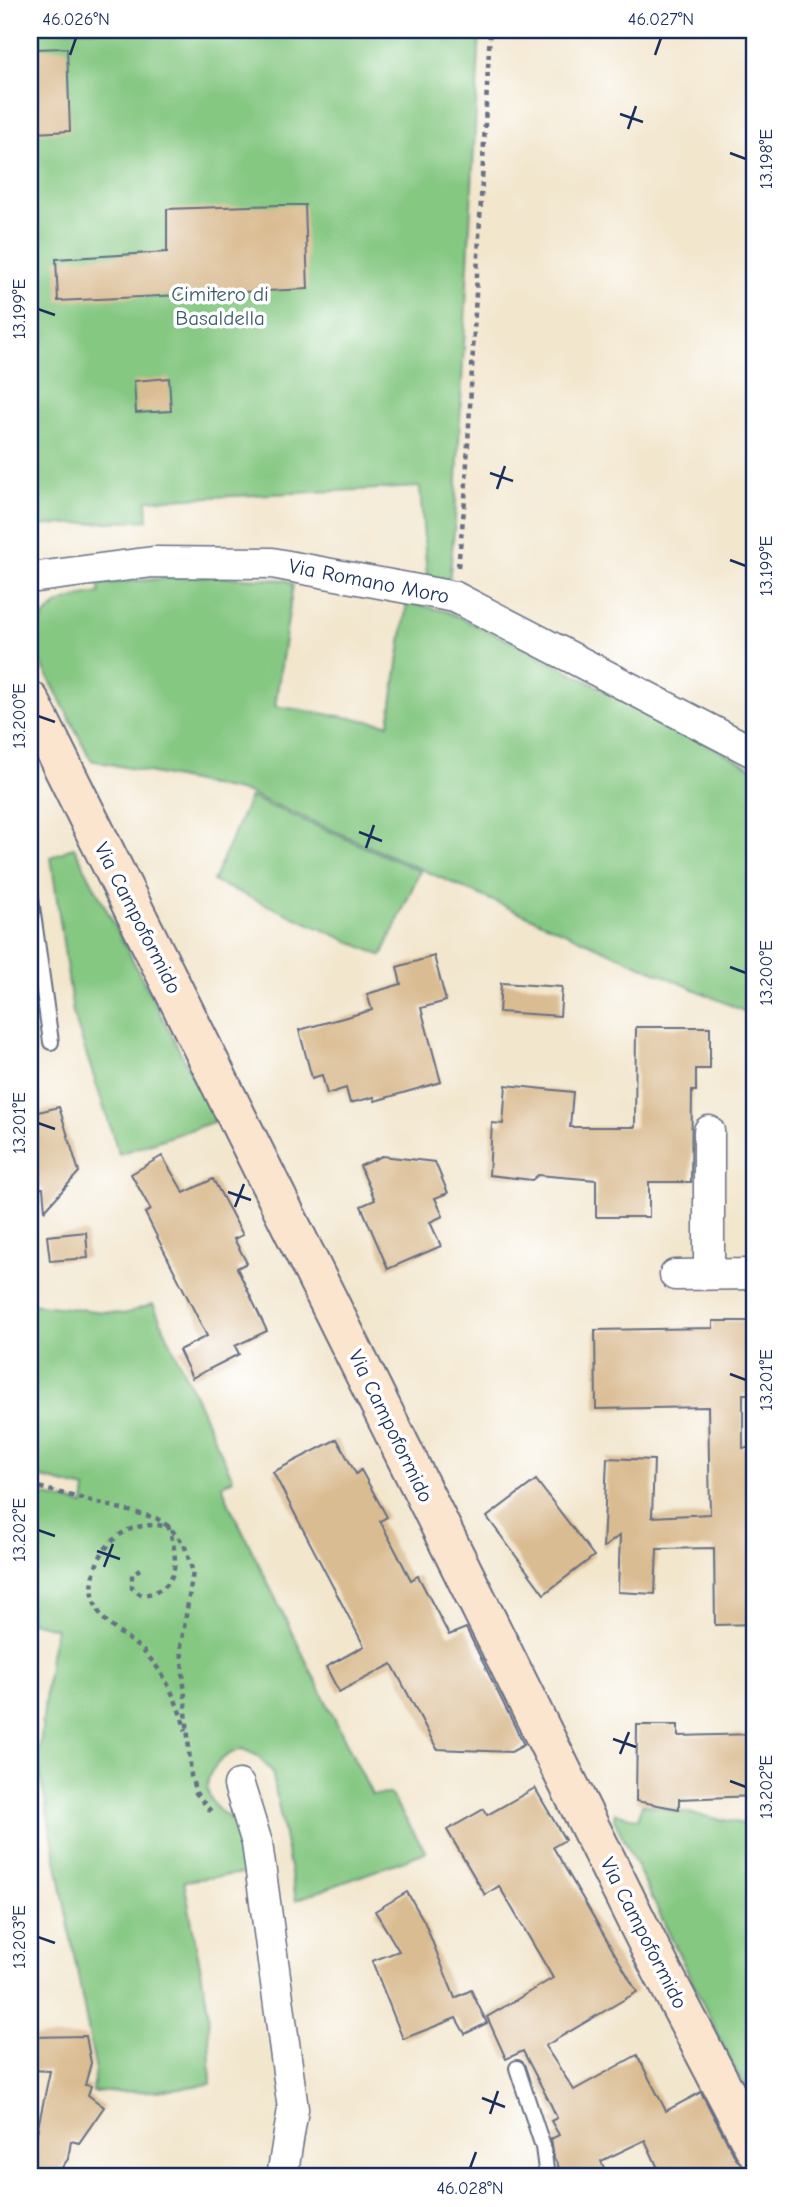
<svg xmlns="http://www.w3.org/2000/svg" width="785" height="2207" font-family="'Comic Neue',sans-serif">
	<rect width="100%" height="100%" fill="#fff"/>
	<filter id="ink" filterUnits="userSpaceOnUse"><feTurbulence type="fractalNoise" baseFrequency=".0143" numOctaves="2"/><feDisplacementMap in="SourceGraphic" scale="14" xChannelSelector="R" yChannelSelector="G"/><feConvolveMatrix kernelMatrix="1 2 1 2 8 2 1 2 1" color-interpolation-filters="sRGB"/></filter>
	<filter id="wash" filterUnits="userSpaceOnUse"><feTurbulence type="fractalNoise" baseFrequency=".00686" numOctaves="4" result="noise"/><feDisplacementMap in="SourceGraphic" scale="28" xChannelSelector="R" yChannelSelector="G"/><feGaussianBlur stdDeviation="1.57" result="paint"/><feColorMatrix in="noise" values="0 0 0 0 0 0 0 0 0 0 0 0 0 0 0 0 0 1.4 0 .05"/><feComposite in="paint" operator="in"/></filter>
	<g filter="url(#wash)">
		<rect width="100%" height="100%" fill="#f2e6cd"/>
		<g fill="#85c882" stroke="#507c70" stroke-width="2">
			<polygon points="30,30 480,30 455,519 449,584 427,576 420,487 147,500 148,520 30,526"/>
			<path d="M196,576L286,580L293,585L275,706L389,724L407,602L448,612L521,646L755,769V1016L248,793L91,760L32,645C43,604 62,599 100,593L98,584Z"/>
			<polygon points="250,797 420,871 382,956 213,881"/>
			<polygon points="74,847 216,1121 119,1154 73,1013 51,857"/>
			<path d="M30,1304L124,1314L153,1304L233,1479L222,1485L231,1508L372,1795L390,1794L426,1852L296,1900L272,1771L256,1755L243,1749C217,1755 195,1782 216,1807C221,1814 232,1817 237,1825C244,1835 250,1859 254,1872L184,1881L208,2008L211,2084L157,2091L93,2092L95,2066L38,1763L50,1655L56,1628L30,1622V1492L84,1505L86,1489L30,1475Z"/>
			<polygon points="642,1804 755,1826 755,2105 732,2064 614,1819 615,1813 638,1819"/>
		</g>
		<g id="blocks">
			<g fill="#dabc92">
				<polygon points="67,48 70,131 36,133 33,49"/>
				<polygon points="279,205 305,205 308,289 58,301 56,259 167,252 167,209"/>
				<polygon points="169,378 171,411 136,413 134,381"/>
				<polygon points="434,956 446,1001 421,1008 441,1082 375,1101 374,1097 350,1103 346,1088 327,1094 322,1075 312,1078 299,1030 372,1010 367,994 401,984 397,967"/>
				<polygon points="501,983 562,987 560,1016 499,1012"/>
				<polygon points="636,1027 710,1027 710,1069 696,1069 696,1091 692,1091 691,1182 649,1182 649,1217 596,1217 596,1180 538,1175 532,1180 489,1175 492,1123 503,1124 506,1085 573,1092 570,1127 635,1127"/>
				<polygon points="59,1107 79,1172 45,1210 43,1188 30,1189 30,1114"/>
				<polygon points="162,1156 184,1193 213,1179 243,1235 234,1239 247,1263 237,1268 267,1331 235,1346 239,1354 192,1378 179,1350 207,1336 145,1213 151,1210 131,1174"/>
				<polygon points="382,1156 435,1162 448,1193 435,1198 443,1216 430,1222 441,1246 388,1269 361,1206 375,1200 360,1166"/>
				<polygon points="86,1232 88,1258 50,1261 47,1236"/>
				<polygon points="713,1321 755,1321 755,1394 743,1394 743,1448 755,1448 755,1624 715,1625 714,1548 657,1549 655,1594 618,1592 620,1535 603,1548 607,1458 654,1460 652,1517 710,1514 708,1407 596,1409 595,1330 713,1328"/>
				<polygon points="337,1439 356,1474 361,1470 387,1517 380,1521 411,1580 418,1576 449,1635 466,1628 524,1745 511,1752 437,1749 392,1664 339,1692 326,1667 364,1646 273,1472"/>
				<polygon points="536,1480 594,1556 544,1594 487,1517"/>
				<polygon points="637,1725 678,1725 678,1736 755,1734 755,1796 679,1799 679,1809 636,1801"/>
				<polygon points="535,1788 565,1840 553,1847 637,1992 545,2046 574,2090 637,2055 666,2111 701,2092 736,2159 746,2168 751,2177 662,2177 645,2140 601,2161 608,2177 564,2177 554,2158 551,2139 559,2135 551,2121 557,2118 551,2105 523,2051 506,2059 487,2017 553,1978 499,1886 485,1895 447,1830 484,1809 487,1815"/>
				<polygon points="407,1892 424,1921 455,1998 471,1990 487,2023 465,2034 456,2018 403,2039 372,1961 399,1951 375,1911"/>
				<polygon points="86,2036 91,2063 85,2085 91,2086 88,2095 104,2107 79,2143 71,2141 68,2159 55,2177 44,2177 30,2164 30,2154 33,2151 50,2071 30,2070 30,2037"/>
			</g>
		</g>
	</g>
	<g filter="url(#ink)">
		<use href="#blocks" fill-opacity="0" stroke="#666f85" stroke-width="2"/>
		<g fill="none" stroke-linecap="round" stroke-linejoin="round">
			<defs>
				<g id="service">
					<polyline points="30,892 51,1042"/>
					<polyline points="517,2068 543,2147 547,2177"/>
				</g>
				<g id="minor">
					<polyline points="30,578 153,562 272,563 455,597 755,753"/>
					<polyline points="709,1274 709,1131"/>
					<polyline points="675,1275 755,1274"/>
					<polyline points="239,1785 257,1843 293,2109 282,2177"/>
				</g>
				<polyline id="secondary" points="30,701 651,1950 755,2149"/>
			</defs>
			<use href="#service" stroke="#666f85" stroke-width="18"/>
			<use href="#minor" stroke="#666f85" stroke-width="33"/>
			<use href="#secondary" stroke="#666f85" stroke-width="42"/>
			<g stroke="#666f85" stroke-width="4.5" stroke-dasharray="5 5" stroke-linecap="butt">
				<polyline points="458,567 465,500 490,30"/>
				<polyline points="30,1485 156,1518 168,1526 184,1544 193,1572 181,1646 191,1776 196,1793 213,1814"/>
				<path d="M140,1569L132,1574V1588L141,1595C181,1592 179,1556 168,1526C156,1525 143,1524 131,1529C104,1539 87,1572 94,1600C100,1626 130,1637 146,1654C167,1676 177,1702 186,1731"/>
			</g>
			<use href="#service" stroke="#fff" stroke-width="14"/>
			<use href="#minor" stroke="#fff" stroke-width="30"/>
			<use href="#secondary" stroke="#fce5cf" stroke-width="38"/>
		</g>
	</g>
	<path fill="none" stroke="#1b2f5e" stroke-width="2.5" d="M70,55L76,38M655,55L661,38M620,114L643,122M628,129L636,106M730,153L746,159M38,309L55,315M490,473L513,481M497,489L505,466M730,560L746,566M38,716L55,722M359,832L382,841M366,848L374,825M730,967L746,973M38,1123L55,1129M228,1192L251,1200M235,1207L244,1184M730,1374L746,1380M38,1530L55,1536M97,1551L120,1559M104,1567L113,1544M613,1739L636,1747M620,1754L629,1732M730,1781L746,1787M38,1937L55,1943M482,2098L505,2107M490,2114L498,2091M470,2168L476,2152"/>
	<g text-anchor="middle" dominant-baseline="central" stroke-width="7" stroke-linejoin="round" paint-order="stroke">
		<g font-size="21" fill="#3b5d69" stroke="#fff">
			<text x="220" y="294">Cimitero di<tspan x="220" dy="24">Basaldella</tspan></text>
		</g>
		<g font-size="21" fill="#1b2f5e" stroke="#fff">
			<text transform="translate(369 581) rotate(11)">Via Romano Moro</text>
			<text transform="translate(138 918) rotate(63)">Via Campoformido</text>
			<text transform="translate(391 1426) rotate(64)">Via Campoformido</text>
			<text transform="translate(644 1933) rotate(63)">Via Campoformido</text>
		</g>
	</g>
	<rect width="785" height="2207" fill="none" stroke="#fff" stroke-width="77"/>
	<rect x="38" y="38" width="708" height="2130" fill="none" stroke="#1b2f5e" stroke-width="2.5"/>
	<g font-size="18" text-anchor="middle" fill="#1b2f5e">
		<text x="76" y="25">46.026°N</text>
		<text x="661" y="25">46.027°N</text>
		<text transform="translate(766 159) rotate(-90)" y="6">13.198°E</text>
		<text transform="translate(19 309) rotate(-90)" y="6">13.199°E</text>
		<text transform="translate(766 566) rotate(-90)" y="6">13.199°E</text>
		<text transform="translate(19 716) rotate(-90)" y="6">13.200°E</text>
		<text transform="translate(766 973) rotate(-90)" y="6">13.200°E</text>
		<text transform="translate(19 1123) rotate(-90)" y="6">13.201°E</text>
		<text transform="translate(766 1380) rotate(-90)" y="6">13.201°E</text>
		<text transform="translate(19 1530) rotate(-90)" y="6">13.202°E</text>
		<text transform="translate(766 1787) rotate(-90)" y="6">13.202°E</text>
		<text transform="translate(19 1937) rotate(-90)" y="6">13.203°E</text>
		<text x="470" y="2194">46.028°N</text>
	</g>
</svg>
